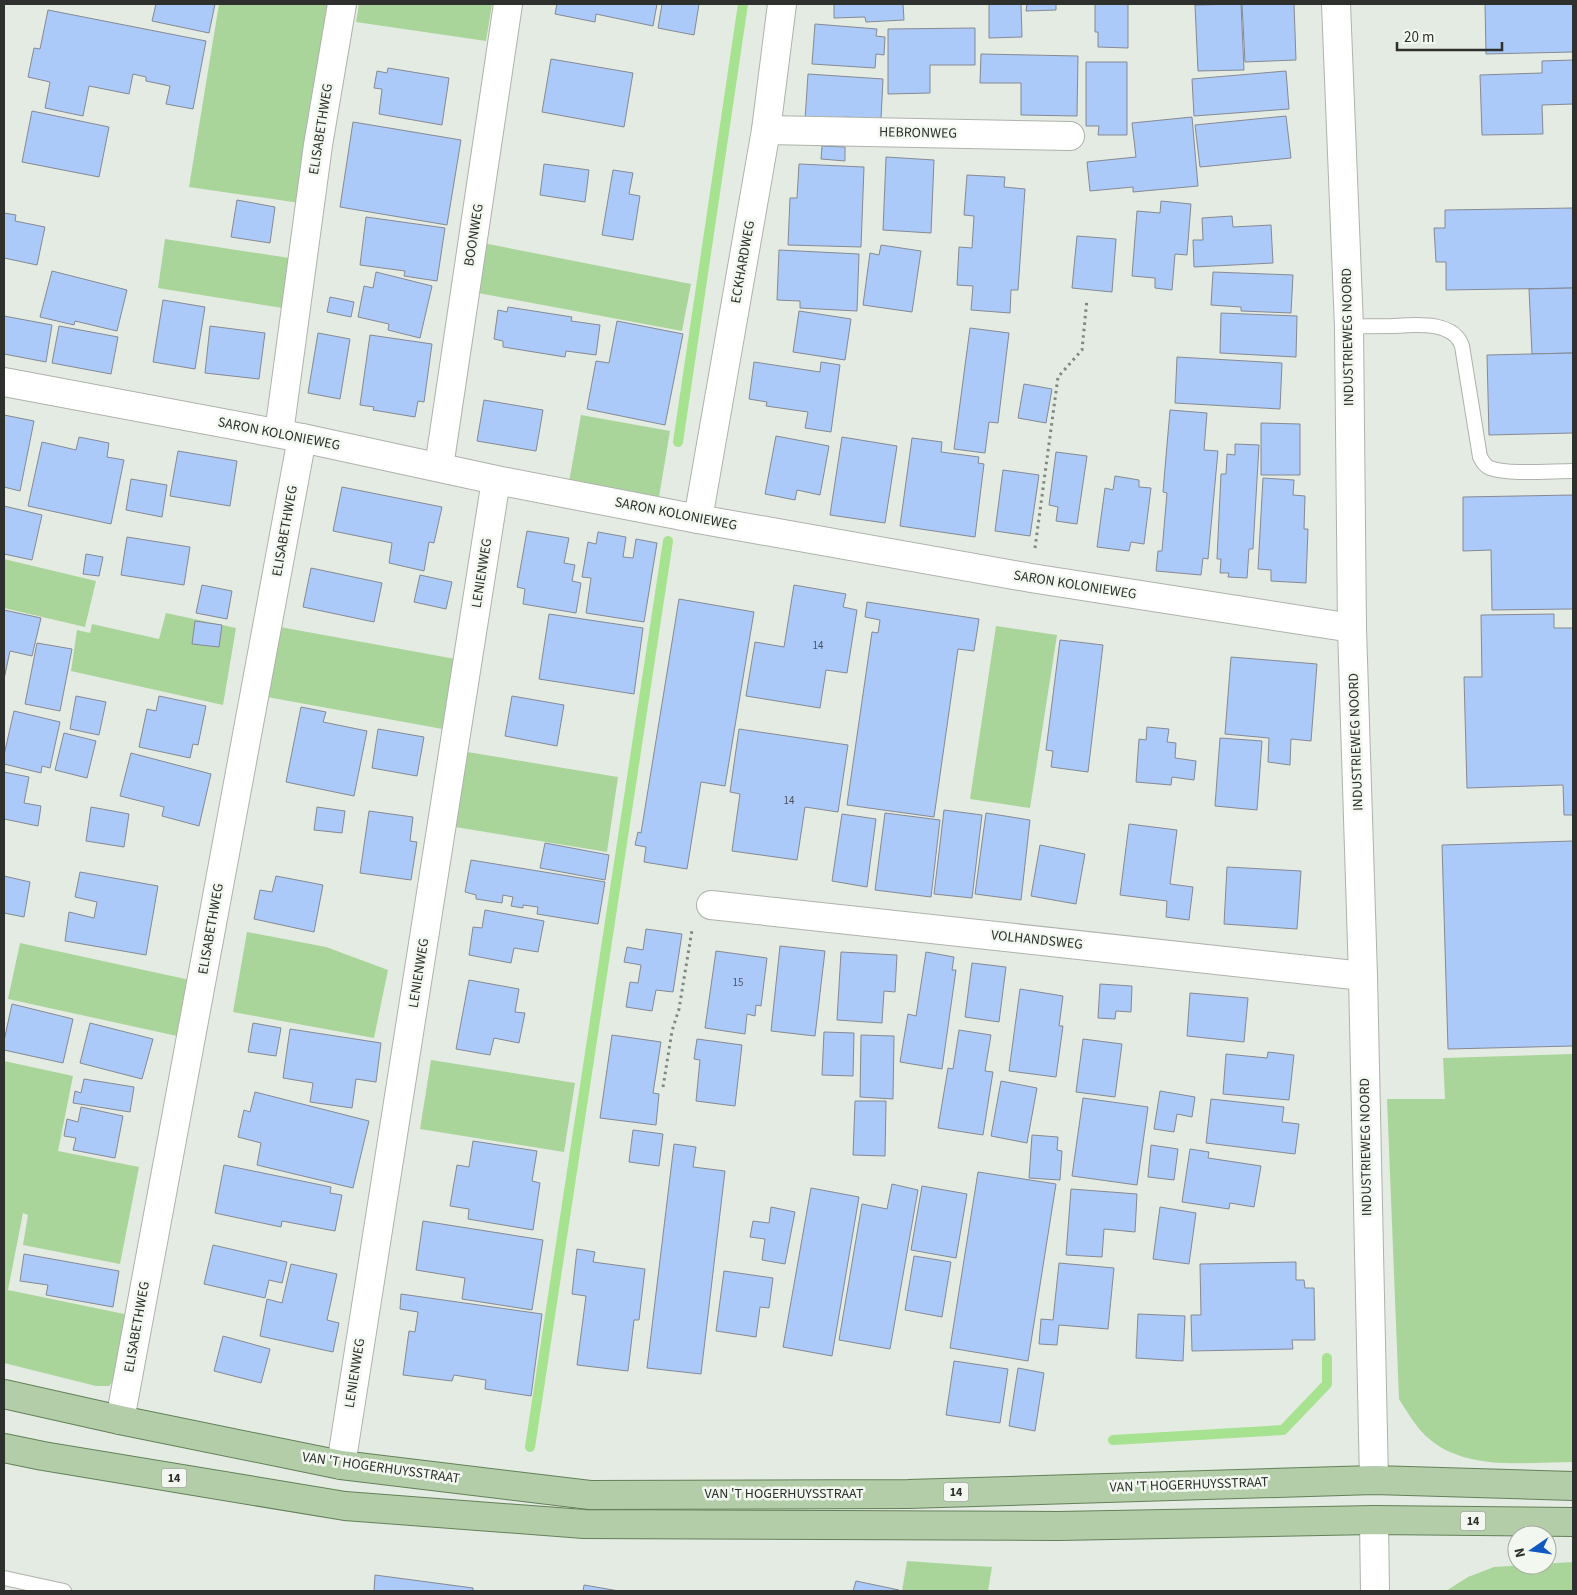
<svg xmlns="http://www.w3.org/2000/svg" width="1577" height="1595" font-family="'Source Sans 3',sans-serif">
	<rect width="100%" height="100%" fill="#e4ebe2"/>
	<g fill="#aad59a">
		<polygon points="219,4 333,4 300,203 189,187"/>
		<polygon points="359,4 492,4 486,41 356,22"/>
		<polygon points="165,239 296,259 289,309 158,288"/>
		<polygon points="483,243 691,284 682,331 473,292"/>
		<polygon points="581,415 670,431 659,497 569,482"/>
		<polygon points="4,559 96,581 85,627 4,608"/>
		<polygon points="166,613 236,628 223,705 71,671 77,630 90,633 92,624 159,639"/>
		<polygon points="996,626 1057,635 1030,808 970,799"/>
		<polygon points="280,627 461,660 448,730 267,697"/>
		<polygon points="461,751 618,777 607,852 449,826"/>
		<polygon points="247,932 326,947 388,970 374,1038 233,1012"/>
		<polygon points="20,943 190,980 177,1036 8,999"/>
		<path d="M1573,1054V1462C1522,1462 1459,1473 1421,1431C1413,1422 1406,1410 1399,1399L1387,1099H1445L1443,1058Z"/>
		<polygon points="431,1060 575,1083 564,1152 420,1129"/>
		<polygon points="4,1061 73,1076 58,1151 139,1167 120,1264 23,1245 28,1215 23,1213 8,1290 129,1315 116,1378 109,1386 96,1386 4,1363"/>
		<polygon points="907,1561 992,1567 988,1591 902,1591"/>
		<polygon points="1573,1562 1573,1591 1446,1591 1468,1577 1494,1567"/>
	</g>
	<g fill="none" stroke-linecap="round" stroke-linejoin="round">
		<g stroke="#a7e290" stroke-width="10">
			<polyline points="678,442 743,4"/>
			<polyline points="1113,1440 1283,1430 1327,1384 1327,1358"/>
			<polyline points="530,1447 668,541"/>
		</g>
	</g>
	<g fill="#abc9f9" stroke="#858a93">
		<polygon points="156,4 215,4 209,33 152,21"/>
		<polygon points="557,4 657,4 653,26 596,14 595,22 555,14"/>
		<polygon points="662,4 699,4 694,35 658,28"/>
		<polygon points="834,4 903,4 904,20 866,22 865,17 834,18"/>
		<polygon points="989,4 1021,4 1022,37 989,38"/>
		<polygon points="1027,4 1056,4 1056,10 1026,11"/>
		<polygon points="1095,4 1128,4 1128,48 1098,47 1098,32 1095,32"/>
		<polygon points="1241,4 1244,70 1198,71 1195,5"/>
		<polygon points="1242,4 1294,4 1296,60 1245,62"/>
		<polygon points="1485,4 1573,4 1573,52 1486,54"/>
		<polygon points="48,10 206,41 193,109 166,104 170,86 146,81 146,77 133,74 129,94 89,86 83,116 45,108 50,82 28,77 34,48 40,49"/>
		<polygon points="815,24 877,29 876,36 885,37 884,55 876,54 875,68 812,64"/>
		<polygon points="975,28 975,65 930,65 930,93 888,94 888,29"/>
		<polygon points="981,54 1078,56 1077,116 1021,115 1021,83 980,83"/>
		<polygon points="551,59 633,73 624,127 542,112"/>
		<polygon points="1573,60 1573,104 1542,105 1543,134 1482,135 1480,75 1542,73 1542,61"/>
		<polygon points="1086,62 1127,62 1127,135 1098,135 1099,126 1086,126"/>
		<polygon points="388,68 449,78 442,125 379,114 382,89 374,88 377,71 387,73"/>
		<polygon points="1286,71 1289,109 1194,116 1192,79"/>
		<polygon points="808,74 883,79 881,119 845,117 845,123 805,120"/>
		<polygon points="32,111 109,127 99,177 22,162"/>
		<polygon points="1286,116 1291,158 1200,167 1195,125"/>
		<polygon points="1192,117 1198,186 1133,192 1133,187 1090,191 1087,162 1136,157 1132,123"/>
		<polygon points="353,122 461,140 447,225 340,207"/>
		<polygon points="822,146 845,147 845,161 821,159"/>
		<polygon points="886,157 934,160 931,233 883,230"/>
		<polygon points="544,164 589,170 585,202 540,195"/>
		<polygon points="799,164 864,167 861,247 788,245 790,198 797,198"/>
		<polygon points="613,170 633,173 629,194 640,196 633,240 602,235"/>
		<polygon points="967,175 1005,177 1004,187 1025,189 1018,290 1011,290 1010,313 971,310 973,286 957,285 959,247 972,248 974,216 964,215"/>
		<polygon points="237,200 275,207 270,243 231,237"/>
		<polygon points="1161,201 1191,204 1187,255 1175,254 1172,290 1155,288 1155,278 1132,276 1137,211 1160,213"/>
		<polygon points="1573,208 1573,288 1446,290 1446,262 1436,262 1434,228 1445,228 1445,210"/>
		<polygon points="4,213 16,215 15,221 45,227 37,265 4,258"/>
		<polygon points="1232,216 1233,227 1271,225 1273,263 1194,267 1193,240 1203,240 1202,218"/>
		<polygon points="366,217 445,228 437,281 404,276 405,271 360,265"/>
		<polygon points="1077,236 1116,239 1112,292 1072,288"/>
		<polygon points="881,245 921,251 912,312 863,305 870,253 879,255"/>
		<polygon points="779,250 859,254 857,311 800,308 800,301 777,300"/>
		<polygon points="52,271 127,290 117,331 75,321 74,325 40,317"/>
		<polygon points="376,272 432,286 420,338 388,330 389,324 358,317 364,286 373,288"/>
		<polygon points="1213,272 1293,275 1291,313 1241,311 1241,307 1211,305"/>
		<polygon points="1573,288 1573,353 1532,354 1529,289"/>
		<polygon points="330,297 354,302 351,317 327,312"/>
		<polygon points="163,300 205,307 195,369 153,362"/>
		<polygon points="508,307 572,317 571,321 600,325 596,355 566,351 565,357 503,347 503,341 494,339 498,310 507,312"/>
		<polygon points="799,311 851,319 845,360 793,352"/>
		<polygon points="1221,313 1297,316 1296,357 1220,353"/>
		<polygon points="4,316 52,325 46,362 4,354"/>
		<polygon points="617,321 683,334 665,425 587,409 596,361 609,363"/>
		<polygon points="59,326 118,337 111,374 52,363"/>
		<polygon points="210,326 265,333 259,379 205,373"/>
		<polygon points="970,328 1009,333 998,423 989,422 985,453 954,449"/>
		<polygon points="318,333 350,339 340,399 308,393"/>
		<polygon points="370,335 432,344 424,402 418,401 415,417 373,410 374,407 360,405"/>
		<polygon points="1573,353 1573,433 1489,435 1487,355"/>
		<polygon points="1177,357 1282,363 1280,409 1175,403"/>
		<polygon points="754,362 820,372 821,362 840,365 831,432 805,428 808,412 766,406 767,402 749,399"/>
		<polygon points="1024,384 1052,389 1046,423 1018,418"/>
		<polygon points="484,400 543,410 536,451 477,441"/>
		<polygon points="1170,410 1207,413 1204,450 1218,451 1208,559 1203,558 1201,575 1156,571 1158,551 1162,551 1167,493 1163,492"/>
		<polygon points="4,415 34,421 20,491 4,487"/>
		<polygon points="1261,423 1300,424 1300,475 1261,475"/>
		<polygon points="776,436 829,446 820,495 797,490 795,500 765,494"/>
		<polygon points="79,437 109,443 107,457 124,460 111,524 28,506 42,442 76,450"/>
		<polygon points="842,437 897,446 885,523 830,515"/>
		<polygon points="912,438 942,442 941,452 979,457 978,463 984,464 975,537 900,526"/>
		<polygon points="1235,444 1259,445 1253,549 1249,549 1247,578 1228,577 1229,573 1220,573 1221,559 1217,559 1221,474 1226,474 1227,454 1235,455"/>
		<polygon points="178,451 237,461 230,506 170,496"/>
		<polygon points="1056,452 1087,456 1077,524 1056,521 1058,507 1049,505"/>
		<polygon points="1003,470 1039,475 1030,536 995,531"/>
		<polygon points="1115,476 1139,480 1139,487 1151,488 1144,544 1131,542 1129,551 1097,547 1105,488 1113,490"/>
		<polygon points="1263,478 1294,480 1293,495 1305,496 1304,529 1308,529 1306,583 1271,581 1271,570 1258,569"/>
		<polygon points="131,479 167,485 162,517 126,510"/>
		<polygon points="342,487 442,507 434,543 429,542 424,571 389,563 392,543 333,531"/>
		<polygon points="1573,495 1573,609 1492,610 1491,550 1463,551 1463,497"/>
		<polygon points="4,506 42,515 32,560 4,554"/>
		<polygon points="527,531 569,538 564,563 575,565 572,581 581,583 576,613 523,604 525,589 517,587"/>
		<polygon points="598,532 626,537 623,557 633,558 636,539 657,543 644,622 586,613 591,578 582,577 588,542 596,544"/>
		<polygon points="127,537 190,547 184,585 121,575"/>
		<polygon points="86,554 103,557 99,576 83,574"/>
		<polygon points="311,568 382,583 374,622 303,607"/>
		<polygon points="420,575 452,582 446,609 414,602"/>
		<polygon points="202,585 232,591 227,619 196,613"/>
		<polygon points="794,585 846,594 843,607 857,610 847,673 826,670 820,708 746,696 755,642 784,647"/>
		<polygon points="679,599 754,612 725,786 701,782 687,869 644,862 646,847 635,845 638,832 641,833"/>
		<polygon points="867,602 979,619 974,651 958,649 934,817 847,805 872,632 878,633 880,620 865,617"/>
		<polygon points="4,610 41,618 32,656 10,651 4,679"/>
		<polygon points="549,614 643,628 634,694 539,679"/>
		<polygon points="1554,614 1554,628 1573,628 1573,815 1564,815 1563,785 1467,788 1464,677 1482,677 1481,615"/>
		<polygon points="195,621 222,625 219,647 192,644"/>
		<polygon points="1060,640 1103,645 1088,772 1051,767 1053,751 1046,750"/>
		<polygon points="37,643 72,649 60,711 25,704"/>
		<polygon points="1231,657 1317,664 1311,741 1291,739 1290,765 1268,762 1269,738 1225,734"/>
		<polygon points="76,696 106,702 99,735 70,729"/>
		<polygon points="159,696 206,706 198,745 193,744 190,758 139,747 147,709 156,711"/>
		<polygon points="512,696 564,705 557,746 505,736"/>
		<polygon points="301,707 326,712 323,722 367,731 354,796 286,782"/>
		<polygon points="14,711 60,722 50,768 42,766 41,773 4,764 4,755"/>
		<polygon points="1147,727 1169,729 1167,742 1176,743 1175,758 1196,761 1194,780 1172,777 1171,785 1136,782 1139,739 1146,740"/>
		<polygon points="378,729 424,737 417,776 372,768"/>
		<polygon points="739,729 848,745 838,812 805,807 797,860 732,851 740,794 730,792"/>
		<polygon points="64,733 96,741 87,778 55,770"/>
		<polygon points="1220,738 1262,741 1257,810 1215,806"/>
		<polygon points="131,753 211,774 199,826 162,816 164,807 120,796"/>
		<polygon points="4,772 29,777 24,803 41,806 38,826 4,819"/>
		<polygon points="91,807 129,814 124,847 86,841"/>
		<polygon points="317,807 345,811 342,833 314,830"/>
		<polygon points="944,810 982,815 972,898 934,894"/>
		<polygon points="369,811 413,817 410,841 417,842 411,880 360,873"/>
		<polygon points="885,813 940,820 931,897 875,890"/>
		<polygon points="986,813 1030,820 1021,900 975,894"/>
		<polygon points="842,814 876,819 867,887 832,881"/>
		<polygon points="1129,824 1177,830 1170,884 1193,887 1189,920 1166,917 1167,901 1120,895"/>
		<polygon points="1573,841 1573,1046 1448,1049 1442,845"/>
		<polygon points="545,843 609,855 605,880 540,868"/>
		<polygon points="1040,845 1085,854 1076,904 1031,896"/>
		<polygon points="471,860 605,882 598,924 537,914 538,907 523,905 523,908 511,906 513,897 503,895 502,903 476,899 476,895 465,892"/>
		<polygon points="1227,867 1301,871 1297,929 1224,924"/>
		<polygon points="80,872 158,886 146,955 65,941 69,912 94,918 97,902 75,897"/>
		<polygon points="4,876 30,882 24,917 4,913"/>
		<polygon points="276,876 323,885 314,932 254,919 260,890 272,892"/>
		<polygon points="485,910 544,921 538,952 514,948 511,963 469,955 473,927 482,928"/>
		<polygon points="646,929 682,934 673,992 656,990 652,1011 626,1007 630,982 638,983 641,965 624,962 627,947 643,950"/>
		<polygon points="780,946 825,951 815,1036 771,1031"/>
		<polygon points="716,951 767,958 761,1006 756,1005 755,1016 747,1014 745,1034 705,1028"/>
		<polygon points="841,952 897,955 895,992 884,991 882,1023 837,1020"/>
		<polygon points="926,952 954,957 952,970 956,970 942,1069 900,1062 908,1014 916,1016"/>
		<polygon points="972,963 1006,967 999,1022 965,1017"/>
		<polygon points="469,980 519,989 515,1012 525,1013 519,1043 494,1038 490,1055 456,1049"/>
		<polygon points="1100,984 1132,986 1131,1012 1116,1011 1115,1019 1098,1018"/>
		<polygon points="1020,989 1063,996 1059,1026 1063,1026 1056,1077 1009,1071"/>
		<polygon points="1190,993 1248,998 1244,1042 1187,1036"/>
		<polygon points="12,1004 73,1019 63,1063 4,1050 4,1041"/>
		<polygon points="90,1023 153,1039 142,1079 80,1063"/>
		<polygon points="253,1023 281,1028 276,1056 248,1052"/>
		<polygon points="290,1029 381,1043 376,1082 356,1079 352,1108 310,1102 313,1083 283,1078"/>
		<polygon points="959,1030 991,1035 985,1071 993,1072 983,1135 938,1128 948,1068 953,1069"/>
		<polygon points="824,1032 854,1033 853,1076 822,1075"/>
		<polygon points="612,1035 661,1042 653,1093 659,1094 656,1125 600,1118"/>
		<polygon points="861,1035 894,1036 893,1099 860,1097"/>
		<polygon points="697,1039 742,1045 735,1106 696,1101 700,1060 694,1059"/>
		<polygon points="1083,1039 1122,1044 1115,1097 1076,1092"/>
		<polygon points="1268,1052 1294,1055 1289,1100 1223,1094 1226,1054 1267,1058"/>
		<polygon points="84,1079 134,1087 130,1112 73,1103 75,1091 81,1093"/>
		<polygon points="1001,1081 1037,1088 1027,1143 991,1136"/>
		<polygon points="1160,1091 1195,1097 1192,1117 1177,1114 1174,1132 1154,1129"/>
		<polygon points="255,1092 369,1121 353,1188 257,1165 261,1143 238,1137 244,1110 250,1112"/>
		<polygon points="1083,1098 1148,1107 1137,1185 1072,1176"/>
		<polygon points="1211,1099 1284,1107 1282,1122 1299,1124 1295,1154 1206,1143"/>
		<polygon points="855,1101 886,1101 885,1156 853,1155"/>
		<polygon points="81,1107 123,1116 115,1158 73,1150 76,1138 64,1136 67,1119 78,1122"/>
		<polygon points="633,1130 663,1134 659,1166 629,1162"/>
		<polygon points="1032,1135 1058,1137 1057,1150 1062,1151 1060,1180 1029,1178"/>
		<polygon points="473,1141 537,1151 532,1181 540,1183 533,1230 468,1219 469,1209 450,1206 457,1165 469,1167"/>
		<polygon points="674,1144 696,1147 693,1167 725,1171 701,1374 647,1368"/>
		<polygon points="1151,1145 1178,1149 1174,1180 1148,1177"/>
		<polygon points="1190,1149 1209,1152 1208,1158 1261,1166 1254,1207 1230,1203 1229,1209 1182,1202"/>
		<polygon points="224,1165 331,1187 330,1193 342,1195 335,1231 282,1221 281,1227 215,1213"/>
		<polygon points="978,1172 1056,1184 1028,1361 950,1348"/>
		<polygon points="892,1184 918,1190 890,1349 839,1340 862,1204 887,1209"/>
		<polygon points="922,1186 967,1194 956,1258 911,1250"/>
		<polygon points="811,1188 859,1197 832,1356 783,1347"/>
		<polygon points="1071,1189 1137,1194 1135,1232 1104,1229 1102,1257 1066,1255"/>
		<polygon points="771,1207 795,1212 785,1264 762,1260 765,1239 750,1237 753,1221 769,1223"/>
		<polygon points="1160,1207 1196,1213 1189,1264 1153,1259"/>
		<polygon points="423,1221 543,1240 532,1310 462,1299 465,1278 416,1270"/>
		<polygon points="213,1245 287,1262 282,1283 269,1280 265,1298 204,1284"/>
		<polygon points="577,1249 595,1252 593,1262 645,1269 639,1320 634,1320 628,1371 577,1365 586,1296 572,1294"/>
		<polygon points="24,1254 119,1271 113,1307 46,1295 48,1285 20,1281"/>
		<polygon points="914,1256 951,1262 942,1317 905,1310"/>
		<polygon points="1296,1262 1296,1280 1304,1280 1305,1288 1314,1288 1315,1340 1292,1340 1293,1349 1192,1351 1191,1315 1201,1315 1200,1264"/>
		<polygon points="1059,1263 1114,1268 1108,1329 1059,1325 1057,1345 1039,1344 1041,1319 1053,1320"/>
		<polygon points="291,1264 337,1274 327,1320 339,1323 333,1352 260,1336 267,1299 282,1303"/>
		<polygon points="724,1271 773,1278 769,1308 760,1307 756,1337 716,1331"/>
		<polygon points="401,1294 542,1314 531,1396 485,1389 486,1380 454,1375 452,1381 403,1375 409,1331 415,1332 418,1312 400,1309"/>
		<polygon points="1138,1314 1185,1316 1183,1361 1136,1358"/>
		<polygon points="223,1336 270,1349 261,1383 214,1371"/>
		<polygon points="954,1361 1008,1369 1000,1423 946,1415"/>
		<polygon points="1018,1368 1044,1373 1035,1431 1009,1426"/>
		<polygon points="375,1575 473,1588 473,1591 374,1591"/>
		<polygon points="856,1581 899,1590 898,1591 853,1591"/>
		<polygon points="584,1585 619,1591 583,1591"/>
	</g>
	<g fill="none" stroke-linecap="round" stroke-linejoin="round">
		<defs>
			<g id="service">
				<path d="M1349,327C1364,326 1378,326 1392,326C1414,325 1453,320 1462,346L1480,457C1483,462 1485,466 1490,468C1510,475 1551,471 1573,471"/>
				<polyline points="4,1578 64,1591"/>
			</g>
			<g id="minor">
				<polyline points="1336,4 1349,327 1352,628 1363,976 1374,1480"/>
				<polyline points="766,130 1070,136"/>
				<polyline points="4,382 302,438 496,480 698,519 1031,578 1352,628"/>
				<polyline points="279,433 318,145 342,4"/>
				<polyline points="439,467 508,4"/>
				<polyline points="698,519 766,130 782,4"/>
				<polyline points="711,905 1363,976"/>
				<polyline points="120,1420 302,438"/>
				<polyline points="341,1465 496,480"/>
				<polyline points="1374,1520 1375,1591"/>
			</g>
			<g id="primary">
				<polyline points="4,1394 120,1420 341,1465 590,1495 908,1494 1374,1480 1573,1486"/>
				<polyline points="4,1448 43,1456 345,1506 584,1524 1058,1526 1374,1520 1573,1522"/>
			</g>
		</defs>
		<use href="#service" stroke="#adb3ab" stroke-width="16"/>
		<use href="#minor" stroke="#adb3ab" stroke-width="30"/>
		<use href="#primary" stroke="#638059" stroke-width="30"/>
		<g stroke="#818680" stroke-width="3" stroke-dasharray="2.5 4" stroke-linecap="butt">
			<polyline points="1035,548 1058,377 1082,350 1087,299"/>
			<polyline points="663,1087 672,1031 679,1009 692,930"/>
		</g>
		<use href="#service" stroke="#fff" stroke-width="14"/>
		<use href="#minor" stroke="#fff" stroke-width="28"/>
		<use href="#primary" stroke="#b3cda9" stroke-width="28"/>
	</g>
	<g text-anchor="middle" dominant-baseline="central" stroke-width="5" stroke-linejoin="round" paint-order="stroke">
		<g font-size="11" fill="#4d5660">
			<text x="818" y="645">14</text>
			<text x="789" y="800">14</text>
			<text x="738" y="982">15</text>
		</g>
		<g fill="#f2f8ef" stroke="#696c67" stroke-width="1">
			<rect x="161.5" y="1468.5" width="25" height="19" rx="4"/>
			<rect x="943.5" y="1482.5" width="25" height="19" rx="4"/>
			<rect x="1460.5" y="1511.5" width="25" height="19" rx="4"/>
		</g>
		<g font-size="12" font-weight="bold" fill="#2e302d">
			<text x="174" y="1478">14</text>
			<text x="956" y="1492">14</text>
			<text x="1473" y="1521">14</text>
		</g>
		<g font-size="14" fill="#2e302d" stroke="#f2f8ef">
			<text transform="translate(321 129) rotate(-81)">ELISABETHWEG</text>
			<text transform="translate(918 133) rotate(1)">HEBRONWEG</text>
			<text transform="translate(474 235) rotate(-81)">BOONWEG</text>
			<text transform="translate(743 262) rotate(-80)">ECKHARDWEG</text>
			<text transform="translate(1348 337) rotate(-91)">INDUSTRIEWEG NOORD</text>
			<text transform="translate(279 434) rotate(11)">SARON KOLONIEWEG</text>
			<text transform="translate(676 514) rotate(11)">SARON KOLONIEWEG</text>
			<text transform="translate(285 531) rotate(-80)">ELISABETHWEG</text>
			<text transform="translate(482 573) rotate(-81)">LENIENWEG</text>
			<text transform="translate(1075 585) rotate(9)">SARON KOLONIEWEG</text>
			<text transform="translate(1356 742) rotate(-92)">INDUSTRIEWEG NOORD</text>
			<text transform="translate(211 929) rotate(-80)">ELISABETHWEG</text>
			<text transform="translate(1037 940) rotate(6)">VOLHANDSWEG</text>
			<text transform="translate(419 973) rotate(-81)">LENIENWEG</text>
			<text transform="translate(1366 1147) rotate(-91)">INDUSTRIEWEG NOORD</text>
			<text transform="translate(137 1327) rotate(-80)">ELISABETHWEG</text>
			<text transform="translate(355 1373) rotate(-81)">LENIENWEG</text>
			<text transform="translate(381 1468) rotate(8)">VAN 'T HOGERHUYSSTRAAT</text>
			<text transform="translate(1189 1485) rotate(-2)">VAN 'T HOGERHUYSSTRAAT</text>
			<text x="784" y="1494">VAN 'T HOGERHUYSSTRAAT</text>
		</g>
	</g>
	<rect width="1577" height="1595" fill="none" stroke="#2e302d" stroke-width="10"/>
	<g transform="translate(1532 1550) rotate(257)"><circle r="24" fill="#f2f8ef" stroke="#a4a8a1"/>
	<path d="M0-4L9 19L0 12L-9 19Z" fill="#1258c2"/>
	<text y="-8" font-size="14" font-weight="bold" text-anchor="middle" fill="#2e302d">N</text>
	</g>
	<path d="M1397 42v8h105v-8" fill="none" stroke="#2e302d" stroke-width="2.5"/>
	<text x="1404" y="42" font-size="15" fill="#2e302d" stroke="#f2f8ef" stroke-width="4" paint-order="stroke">20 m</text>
</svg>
